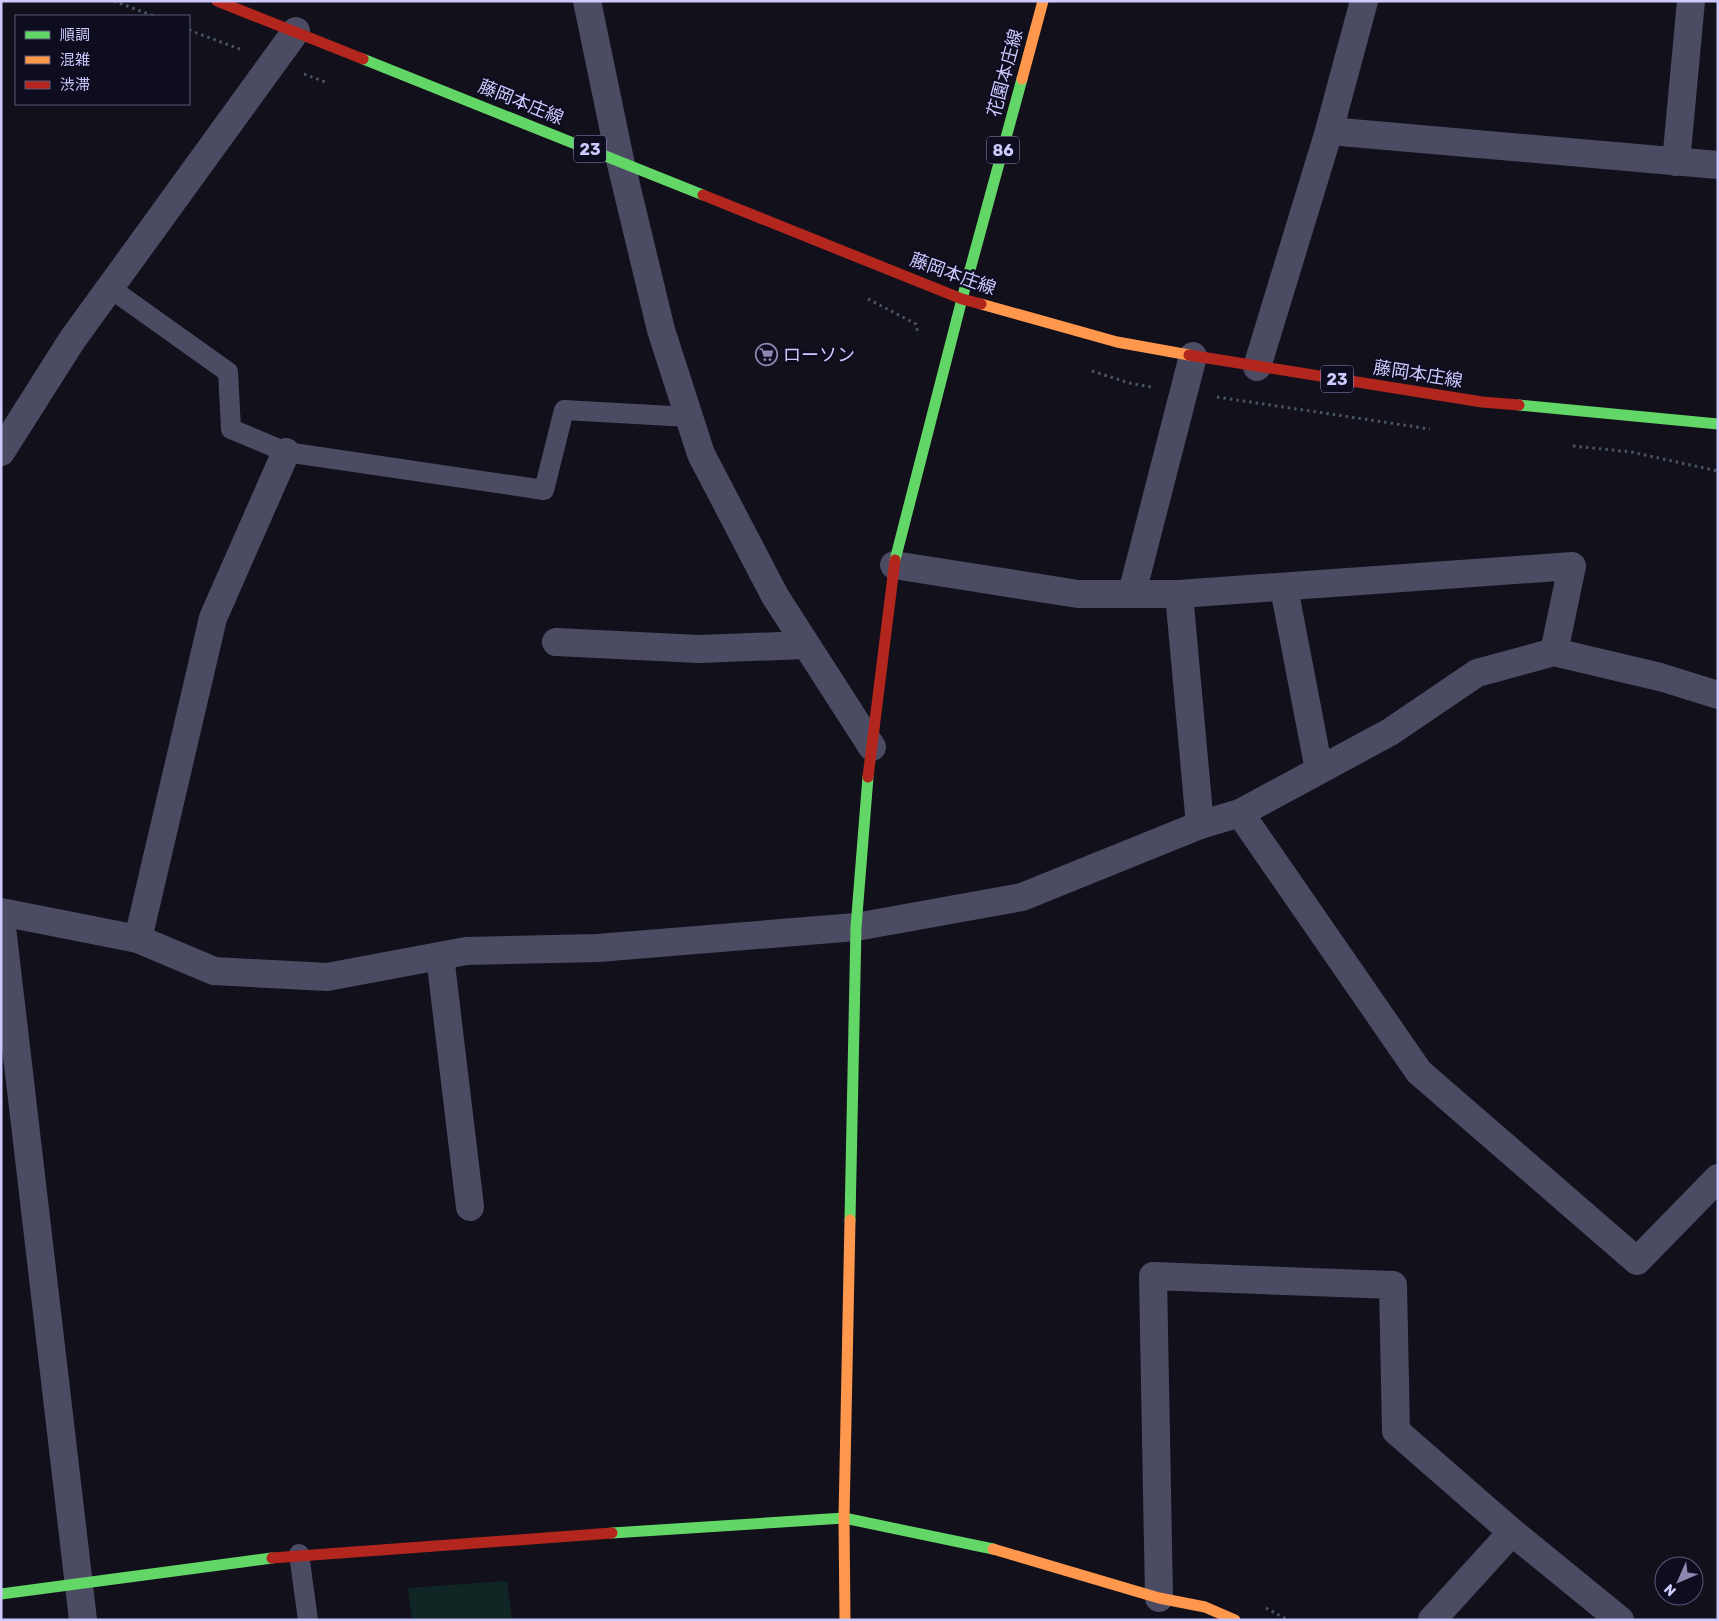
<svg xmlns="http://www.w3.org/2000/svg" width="1719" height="1621" font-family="Rubik,'Noto Sans JP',sans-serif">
	<rect width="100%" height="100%" fill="#12101b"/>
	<polygon fill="#0f2625" points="507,1581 512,1620 412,1620 408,1588"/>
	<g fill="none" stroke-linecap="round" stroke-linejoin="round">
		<g stroke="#475663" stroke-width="3" stroke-dasharray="2.5 4" stroke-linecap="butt">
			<polyline points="114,1 154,16"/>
			<polyline points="189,30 242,50"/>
			<polyline points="304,74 328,83"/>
			<polyline points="868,299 916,324 918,335"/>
			<polyline points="1092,371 1129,383 1151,387"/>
			<polyline points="1217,397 1430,429"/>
			<polyline points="1573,446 1631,452 1718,471"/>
			<polyline points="1266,1608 1288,1620"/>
		</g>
		<g stroke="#4b4b64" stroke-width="20">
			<polyline points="110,288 228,372 231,429 286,452 544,490 564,410 689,417"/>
			<polyline points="299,1554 308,1620"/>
		</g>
		<g stroke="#4b4b64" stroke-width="28">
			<polyline points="587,1 620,160 661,330 701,454 775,596 872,747"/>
			<polyline points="1329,131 1718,165"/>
			<polyline points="1676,162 1691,1"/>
			<polyline points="1257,367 1329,131 1364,1"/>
			<polyline points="1,452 72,340 296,31"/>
			<polyline points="894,565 1078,594 1179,594 1572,566 1554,652"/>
			<polyline points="1284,588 1319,770"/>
			<polyline points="1132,593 1193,356"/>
			<polyline points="1179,594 1200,825"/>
			<polyline points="556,642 699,649 806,645"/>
			<polyline points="1240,813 1419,1072 1637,1261 1718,1178"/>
			<polyline points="1,912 138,939 214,971 327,977 466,951 598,948 856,927 1022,897 1200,825 1240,813 1390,732 1477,673 1554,652 1660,677 1718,695"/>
			<polyline points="1,919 83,1620"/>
			<polyline points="138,939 213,618 286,452"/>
			<polyline points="440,956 470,1207"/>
			<polyline points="1159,1598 1153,1276 1393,1285 1396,1431 1512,1532 1620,1620"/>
			<polyline points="1432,1620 1512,1532"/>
		</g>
		<g stroke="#63d668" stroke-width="11">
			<polyline points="363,59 703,195"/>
			<polyline points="962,299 1022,79"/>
			<polyline points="1519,405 1718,424"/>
			<polyline points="895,560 962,299"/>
			<polyline points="850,1220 856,927 868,777"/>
			<polyline points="612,1533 844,1518 993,1549"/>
			<polyline points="1,1594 272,1558"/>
		</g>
		<g stroke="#ff974d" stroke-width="11">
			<polyline points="1022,79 1043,1"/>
			<polyline points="981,304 1117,342 1189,355"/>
			<polyline points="993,1549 1159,1598 1205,1607 1235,1620"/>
			<polyline points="845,1620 844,1518 850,1220"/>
		</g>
		<g stroke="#b3261e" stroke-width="11">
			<polyline points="217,1 363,59"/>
			<polyline points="703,195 962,299 981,304"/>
			<polyline points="1189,355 1482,402 1519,405"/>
			<polyline points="868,777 895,560"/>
			<polyline points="272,1558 612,1533"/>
		</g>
	</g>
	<defs>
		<symbol id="supermarket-ring" viewBox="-11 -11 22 22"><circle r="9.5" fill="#0e0c1f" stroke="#8c88af" stroke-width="1.5"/><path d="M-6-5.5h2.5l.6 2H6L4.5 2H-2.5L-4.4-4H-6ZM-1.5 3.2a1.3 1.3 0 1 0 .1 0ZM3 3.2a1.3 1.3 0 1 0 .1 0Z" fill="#8c88af"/></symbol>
	</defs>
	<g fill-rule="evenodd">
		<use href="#supermarket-ring" x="754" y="342" width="25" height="25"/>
	</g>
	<g text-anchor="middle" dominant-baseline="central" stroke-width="5" stroke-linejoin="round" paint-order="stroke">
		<g fill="#0e0c1f" stroke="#9490bc" stroke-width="1">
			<rect x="574" y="135.5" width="32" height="27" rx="4"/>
			<rect x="987" y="136.5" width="32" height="27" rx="4"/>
			<rect x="1321" y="365.5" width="32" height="27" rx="4"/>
		</g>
		<g font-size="16" font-weight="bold" fill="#cec9ff">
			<text x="590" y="149">23</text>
			<text x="1003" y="150">86</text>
			<text x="1337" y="379">23</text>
		</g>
		<g font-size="18" fill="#cec9ff" stroke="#0e0c1f">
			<text transform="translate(1005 73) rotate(-75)">花園本庄線</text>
			<text transform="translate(521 102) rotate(22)">藤岡本庄線</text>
			<text transform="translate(953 274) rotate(20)">藤岡本庄線</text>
			<text transform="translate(1418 374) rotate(9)">藤岡本庄線</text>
		</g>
		<g font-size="18" fill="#cec9ff" stroke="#0e0c1f" text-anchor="start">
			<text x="783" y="355">ローソン</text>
		</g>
	</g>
	<rect width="1719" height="1621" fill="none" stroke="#cec9ff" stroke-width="5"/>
	<rect x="15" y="15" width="175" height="90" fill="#0e0c1f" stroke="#5b5879"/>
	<rect x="25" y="31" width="25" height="8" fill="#63d668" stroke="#5b5879"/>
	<text x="60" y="40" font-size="15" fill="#cec9ff">順調</text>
	<rect x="25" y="56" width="25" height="8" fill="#ff974d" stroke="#5b5879"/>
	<text x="60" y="65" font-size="15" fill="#cec9ff">混雑</text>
	<rect x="25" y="81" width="25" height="8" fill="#b3261e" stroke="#5b5879"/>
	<text x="60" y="90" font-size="15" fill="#cec9ff">渋滞</text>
	<g transform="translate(1679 1581) rotate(225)"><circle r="24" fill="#0e0c1f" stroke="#5b5879"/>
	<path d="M0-4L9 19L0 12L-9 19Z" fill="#8c88af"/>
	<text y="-8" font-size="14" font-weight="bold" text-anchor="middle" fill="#cec9ff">N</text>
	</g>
</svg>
